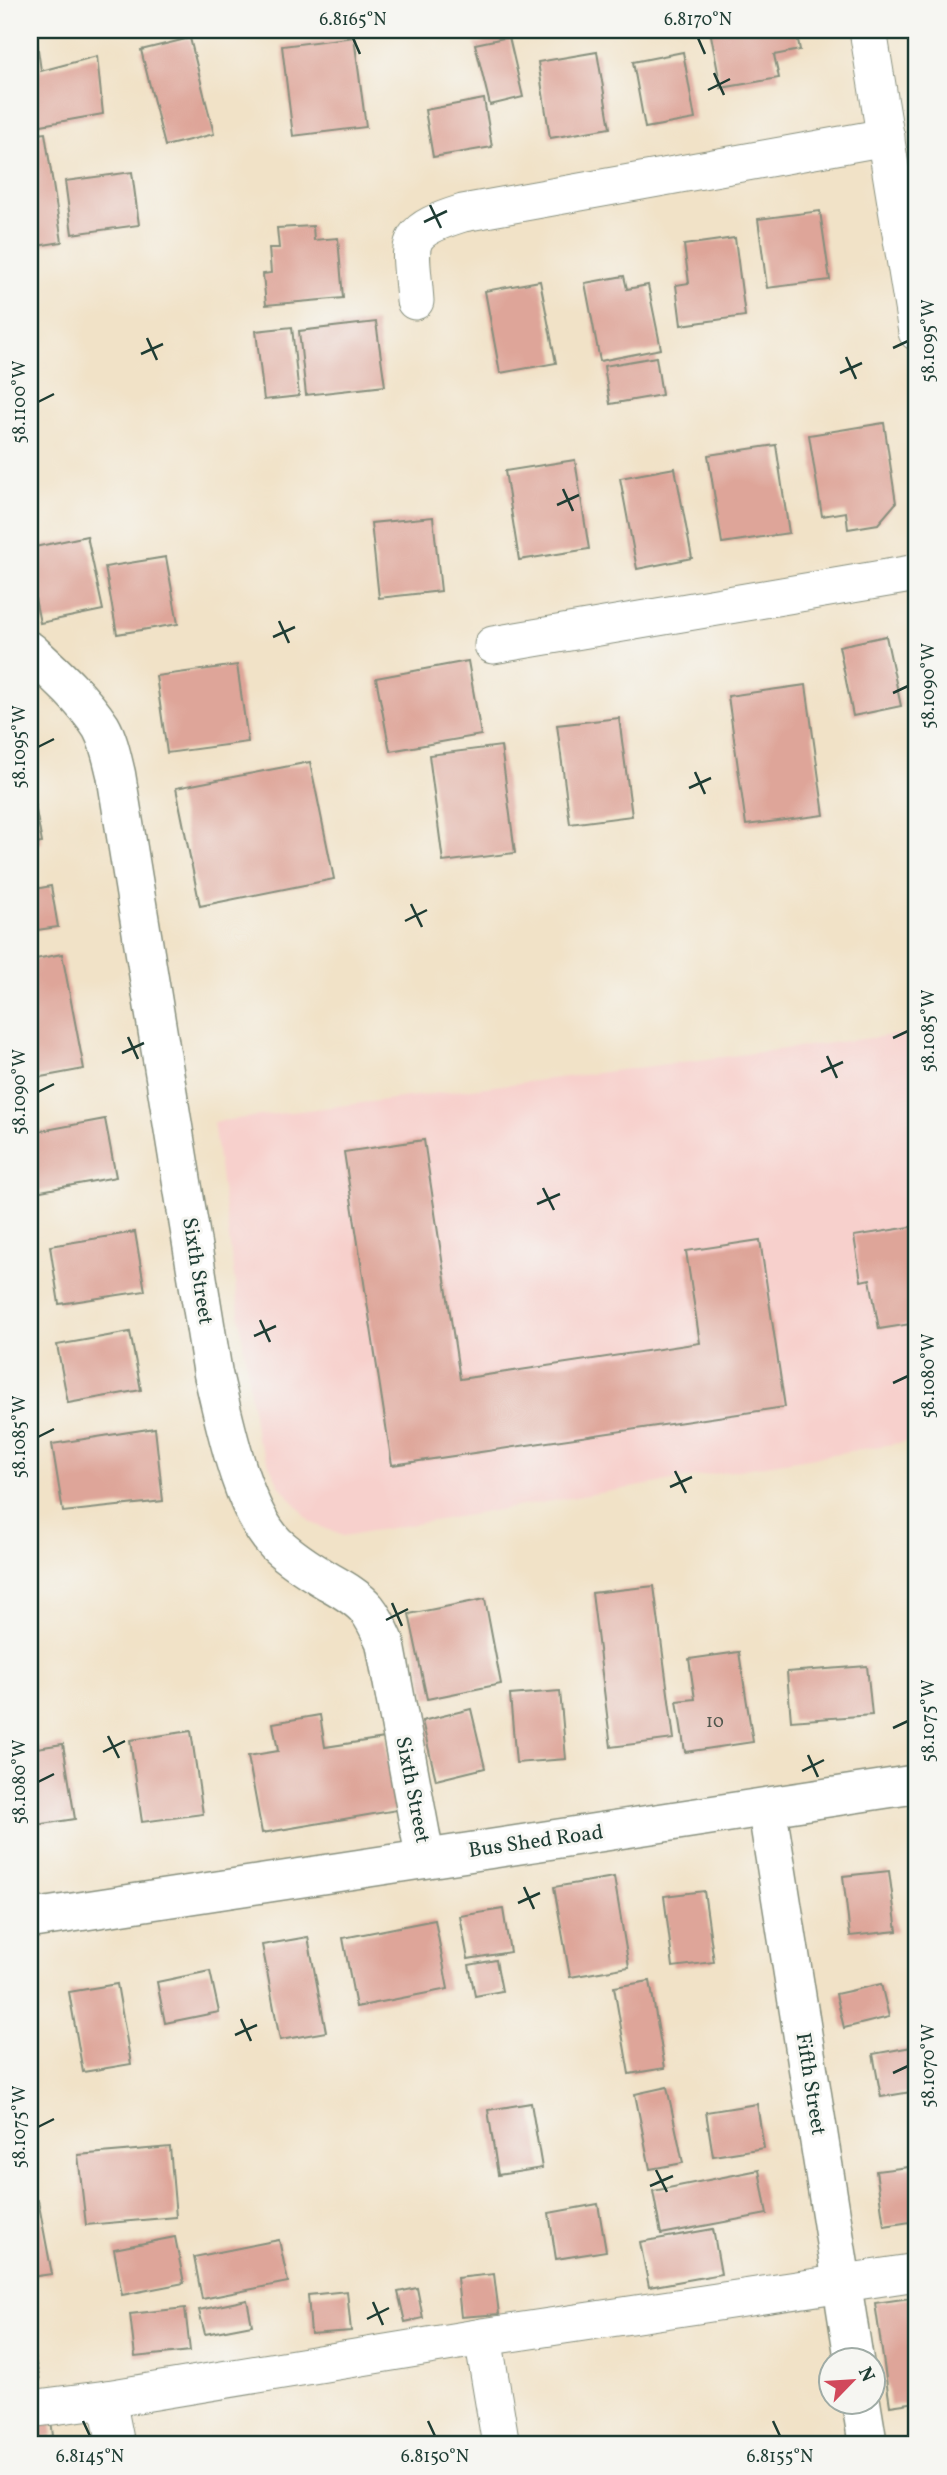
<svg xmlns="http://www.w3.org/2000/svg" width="947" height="2475" font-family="Vollkorn,serif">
	<rect width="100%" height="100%" fill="#f6f6f2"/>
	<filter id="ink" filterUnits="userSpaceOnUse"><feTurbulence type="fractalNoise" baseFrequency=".0143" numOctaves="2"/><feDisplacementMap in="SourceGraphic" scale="14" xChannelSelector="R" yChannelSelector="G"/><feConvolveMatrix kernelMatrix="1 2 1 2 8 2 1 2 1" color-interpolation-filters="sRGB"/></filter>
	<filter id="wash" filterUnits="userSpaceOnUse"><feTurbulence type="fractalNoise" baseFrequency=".00686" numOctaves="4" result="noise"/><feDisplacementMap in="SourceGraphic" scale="28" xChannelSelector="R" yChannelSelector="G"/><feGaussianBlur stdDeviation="1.57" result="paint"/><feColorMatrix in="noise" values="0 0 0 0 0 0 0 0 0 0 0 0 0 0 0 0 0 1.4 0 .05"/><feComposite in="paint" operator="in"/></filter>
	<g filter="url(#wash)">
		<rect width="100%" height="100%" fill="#f1e2c7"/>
		<polygon fill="#f7d0cc" points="917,1032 917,1440 343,1536 312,1523 279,1485 256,1437 213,1122"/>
		<g id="blocks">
			<g fill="#dea599">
				<polygon points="710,30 796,30 800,50 774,55 779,78 721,88"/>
				<polygon points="36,35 41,71 97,56 103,114 30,127 30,36"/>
				<polygon points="354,37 366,127 293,136 282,46"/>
				<polygon points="509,37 523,97 490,105 475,44"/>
				<polygon points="190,38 214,134 165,146 141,50"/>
				<polygon points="597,52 610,128 550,138 538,62"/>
				<polygon points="683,52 695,119 645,128 633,62"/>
				<polygon points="484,99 492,147 433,157 425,110"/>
				<polygon points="45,133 62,242 30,247 30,135"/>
				<polygon points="132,172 139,225 72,234 65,181"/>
				<polygon points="820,211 830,280 767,288 758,219"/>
				<polygon points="313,226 314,240 338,238 343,298 266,305 263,274 271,273 269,248 279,248 277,228"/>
				<polygon points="735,238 745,316 681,325 676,285 689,283 684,245"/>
				<polygon points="624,276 627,289 648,285 661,349 600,361 585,283"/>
				<polygon points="540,281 556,363 500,373 485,291"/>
				<polygon points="376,322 385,386 306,395 299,331"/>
				<polygon points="292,327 299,396 264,400 256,331"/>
				<polygon points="656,357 662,395 610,404 604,366"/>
				<polygon points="884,423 896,503 878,524 848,529 846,512 822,516 809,435"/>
				<polygon points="776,445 789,533 722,543 708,455"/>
				<polygon points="575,460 589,549 519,560 505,471"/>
				<polygon points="675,468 692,558 637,569 620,478"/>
				<polygon points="433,517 441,591 379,598 371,523"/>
				<polygon points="87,536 103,610 40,623 30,574 30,548"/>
				<polygon points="166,557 178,624 117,634 105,567"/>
				<polygon points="886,636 901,706 853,716 839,646"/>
				<polygon points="468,661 481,735 390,751 376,678"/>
				<polygon points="237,665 248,742 167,753 156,676"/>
				<polygon points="806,685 824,815 746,825 728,696"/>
				<polygon points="619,718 632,816 570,824 557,725"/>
				<polygon points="501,746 515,853 443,862 429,755"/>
				<polygon points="310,762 334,879 200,906 176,788"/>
				<polygon points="30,778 42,843 30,845"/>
				<polygon points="51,886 58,927 30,931 30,890"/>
				<polygon points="62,954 84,1069 30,1079 30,960"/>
				<polygon points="105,1119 116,1177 30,1193 30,1133"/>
				<polygon points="424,1140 460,1379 700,1343 686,1251 760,1240 785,1407 392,1465 344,1152"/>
				<polygon points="917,1226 917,1323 879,1329 870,1279 861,1281 854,1236"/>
				<polygon points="135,1232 145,1291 59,1304 50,1246"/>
				<polygon points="130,1332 141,1390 68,1403 57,1345"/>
				<polygon points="155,1428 163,1501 63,1512 52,1444"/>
				<polygon points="654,1586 674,1739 611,1747 592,1593"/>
				<polygon points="485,1599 501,1684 427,1699 409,1614"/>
				<polygon points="739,1652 753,1742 685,1752 677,1701 695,1699 689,1659"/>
				<polygon points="867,1666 872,1715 791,1721 787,1672"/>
				<polygon points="560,1691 566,1759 516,1763 510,1695"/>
				<polygon points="471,1709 485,1768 436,1780 422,1721"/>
				<polygon points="320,1715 325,1747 385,1738 397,1810 262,1833 248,1756 278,1751 273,1723"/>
				<polygon points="191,1731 203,1814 142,1822 130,1740"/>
				<polygon points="63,1744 75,1819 30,1826 30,1749"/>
				<polygon points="889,1871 897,1931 850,1936 843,1876"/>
				<polygon points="614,1877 629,1967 570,1977 554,1887"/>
				<polygon points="704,1891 714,1962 673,1967 664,1896"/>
				<polygon points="503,1909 510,1952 468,1959 460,1916"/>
				<polygon points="435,1920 448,1989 356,2007 343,1938"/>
				<polygon points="308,1937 326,2032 280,2040 262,1945"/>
				<polygon points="496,1960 502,1991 475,1996 469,1965"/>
				<polygon points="210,1971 219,2012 165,2023 157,1982"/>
				<polygon points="650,1981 665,2068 629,2074 614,1987"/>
				<polygon points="117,1984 131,2064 83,2072 69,1992"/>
				<polygon points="881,1984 889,2017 844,2028 836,1994"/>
				<polygon points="917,2046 917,2091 881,2097 873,2054"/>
				<polygon points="667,2087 683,2163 650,2169 635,2094"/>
				<polygon points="531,2103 542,2168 498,2175 488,2110"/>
				<polygon points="757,2104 764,2148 713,2156 706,2112"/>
				<polygon points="170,2147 176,2217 86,2225 78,2155"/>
				<polygon points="917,2166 917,2221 884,2226 876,2171"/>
				<polygon points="759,2170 767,2214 661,2234 653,2191"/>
				<polygon points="38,2200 52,2274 30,2277 30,2201"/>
				<polygon points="598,2204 606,2251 556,2259 549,2213"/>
				<polygon points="713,2229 721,2274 649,2287 640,2242"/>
				<polygon points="175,2237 184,2283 122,2295 114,2249"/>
				<polygon points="279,2240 288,2282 202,2299 194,2257"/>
				<polygon points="494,2274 499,2314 461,2317 457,2278"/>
				<polygon points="417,2288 423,2318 405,2322 398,2292"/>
				<polygon points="347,2291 351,2331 311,2334 308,2295"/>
				<polygon points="917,2297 917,2402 890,2406 875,2303"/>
				<polygon points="247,2300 252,2325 205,2334 199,2310"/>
				<polygon points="185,2308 190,2351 135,2357 130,2314"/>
				<polygon points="30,2356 34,2356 40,2380 30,2382"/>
				<polygon points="51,2420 53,2436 40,2438 42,2445 30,2445 30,2424"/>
			</g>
		</g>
	</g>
	<g filter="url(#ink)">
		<use href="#blocks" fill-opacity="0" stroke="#88907e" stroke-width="2"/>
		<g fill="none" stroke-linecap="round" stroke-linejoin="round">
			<defs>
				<g id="minor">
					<polyline points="868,30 917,332"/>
					<path d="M415,301C411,241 399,233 463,213L886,137"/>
					<polyline points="493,645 917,573"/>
					<polyline points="483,2337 501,2445"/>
					<polyline points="107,2399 116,2445"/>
					<polyline points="30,2409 107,2399 483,2337 917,2272"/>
				</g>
				<g id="tertiary">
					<path d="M30,651C55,674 82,698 101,727C109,741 112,758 116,774L213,1374C225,1423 241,1508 276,1544C291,1558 311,1571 328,1581C342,1589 357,1597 367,1609C375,1619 380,1631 385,1642L425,1858"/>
					<polyline points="767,1809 854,2360"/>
					<polyline points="30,1919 917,1784"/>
					<polyline points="861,2402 868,2445"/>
				</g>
			</defs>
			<use href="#minor" stroke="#88907e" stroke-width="39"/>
			<use href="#tertiary" stroke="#88907e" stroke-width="41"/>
			<use href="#minor" stroke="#fff" stroke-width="37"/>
			<use href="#tertiary" stroke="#fff" stroke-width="38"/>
		</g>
	</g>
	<path fill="none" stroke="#1f3d34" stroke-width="2.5" d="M353,38L360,54M698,38L705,54M714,73L724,95M708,90L730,79M430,205L441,228M424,222L447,211M147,338L157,360M893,348L908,341M141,354L163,344M846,357L856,379M840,373L862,363M38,402L54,394M563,489L573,511M557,505L579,495M279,621L289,643M273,637L295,627M893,693L908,686M38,747L54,739M695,772L705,794M689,788L711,778M411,904L422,927M405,921L427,910M128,1037L138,1059M893,1038L908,1031M122,1053L144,1043M827,1056L837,1078M821,1072L843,1062M38,1092L54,1084M543,1188L554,1210M537,1204L560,1194M260,1320L270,1342M254,1336L276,1326M893,1383L908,1376M38,1437L54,1429M675,1471L686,1493M670,1487L692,1477M392,1603L402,1626M386,1620L408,1609M893,1728L908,1721M108,1736L119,1758M103,1752L125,1741M808,1755L818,1777M802,1771L824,1760M38,1782L54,1774M524,1887L534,1909M518,1903L540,1893M241,2019L251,2041M235,2035L257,2025M893,2073L908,2066M38,2127L54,2119M656,2170L667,2192M650,2186L673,2176M373,2302L383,2325M367,2319L389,2308M83,2421L90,2436M428,2421L435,2436M773,2421L780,2436"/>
	<g text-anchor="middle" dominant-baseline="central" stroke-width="6" stroke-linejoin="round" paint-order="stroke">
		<g font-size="18" fill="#4f574d">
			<text x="715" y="1722">10</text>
		</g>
		<g font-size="21" fill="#1f3d34" stroke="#f6f6f2">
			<text transform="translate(197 1271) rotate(81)">Sixth Street</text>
			<text transform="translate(412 1790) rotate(79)">Sixth Street</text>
			<text transform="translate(536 1842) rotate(-8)">Bus Shed Road</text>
			<text transform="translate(810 2084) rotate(81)">Fifth Street</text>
		</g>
	</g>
	<rect width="947" height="2475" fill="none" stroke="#f6f6f2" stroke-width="77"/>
	<g transform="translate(852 2381) rotate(65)"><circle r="33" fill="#f6f6f2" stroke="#a0aca6" stroke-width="2"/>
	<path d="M0-5L12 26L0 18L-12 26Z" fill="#d1495b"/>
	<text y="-10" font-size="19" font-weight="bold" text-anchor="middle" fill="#1f3d34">N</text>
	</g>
	<rect x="38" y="38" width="870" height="2398" fill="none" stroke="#1f3d34" stroke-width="2.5"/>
	<g font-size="18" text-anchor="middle" fill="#1f3d34">
		<text x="353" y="25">6.8165°N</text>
		<text x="698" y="25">6.8170°N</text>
		<text transform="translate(928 341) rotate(-90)" y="6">58.1095°W</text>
		<text transform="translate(19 402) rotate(-90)" y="6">58.1100°W</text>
		<text transform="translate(928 686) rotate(-90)" y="6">58.1090°W</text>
		<text transform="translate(19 747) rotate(-90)" y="6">58.1095°W</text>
		<text transform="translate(928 1031) rotate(-90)" y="6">58.1085°W</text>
		<text transform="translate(19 1092) rotate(-90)" y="6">58.1090°W</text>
		<text transform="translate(928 1376) rotate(-90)" y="6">58.1080°W</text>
		<text transform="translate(19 1437) rotate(-90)" y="6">58.1085°W</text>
		<text transform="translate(928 1721) rotate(-90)" y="6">58.1075°W</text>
		<text transform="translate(19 1782) rotate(-90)" y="6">58.1080°W</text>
		<text transform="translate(928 2066) rotate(-90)" y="6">58.1070°W</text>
		<text transform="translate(19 2127) rotate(-90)" y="6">58.1075°W</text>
		<text x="90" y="2462">6.8145°N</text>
		<text x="435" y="2462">6.8150°N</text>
		<text x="780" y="2462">6.8155°N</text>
	</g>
</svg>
